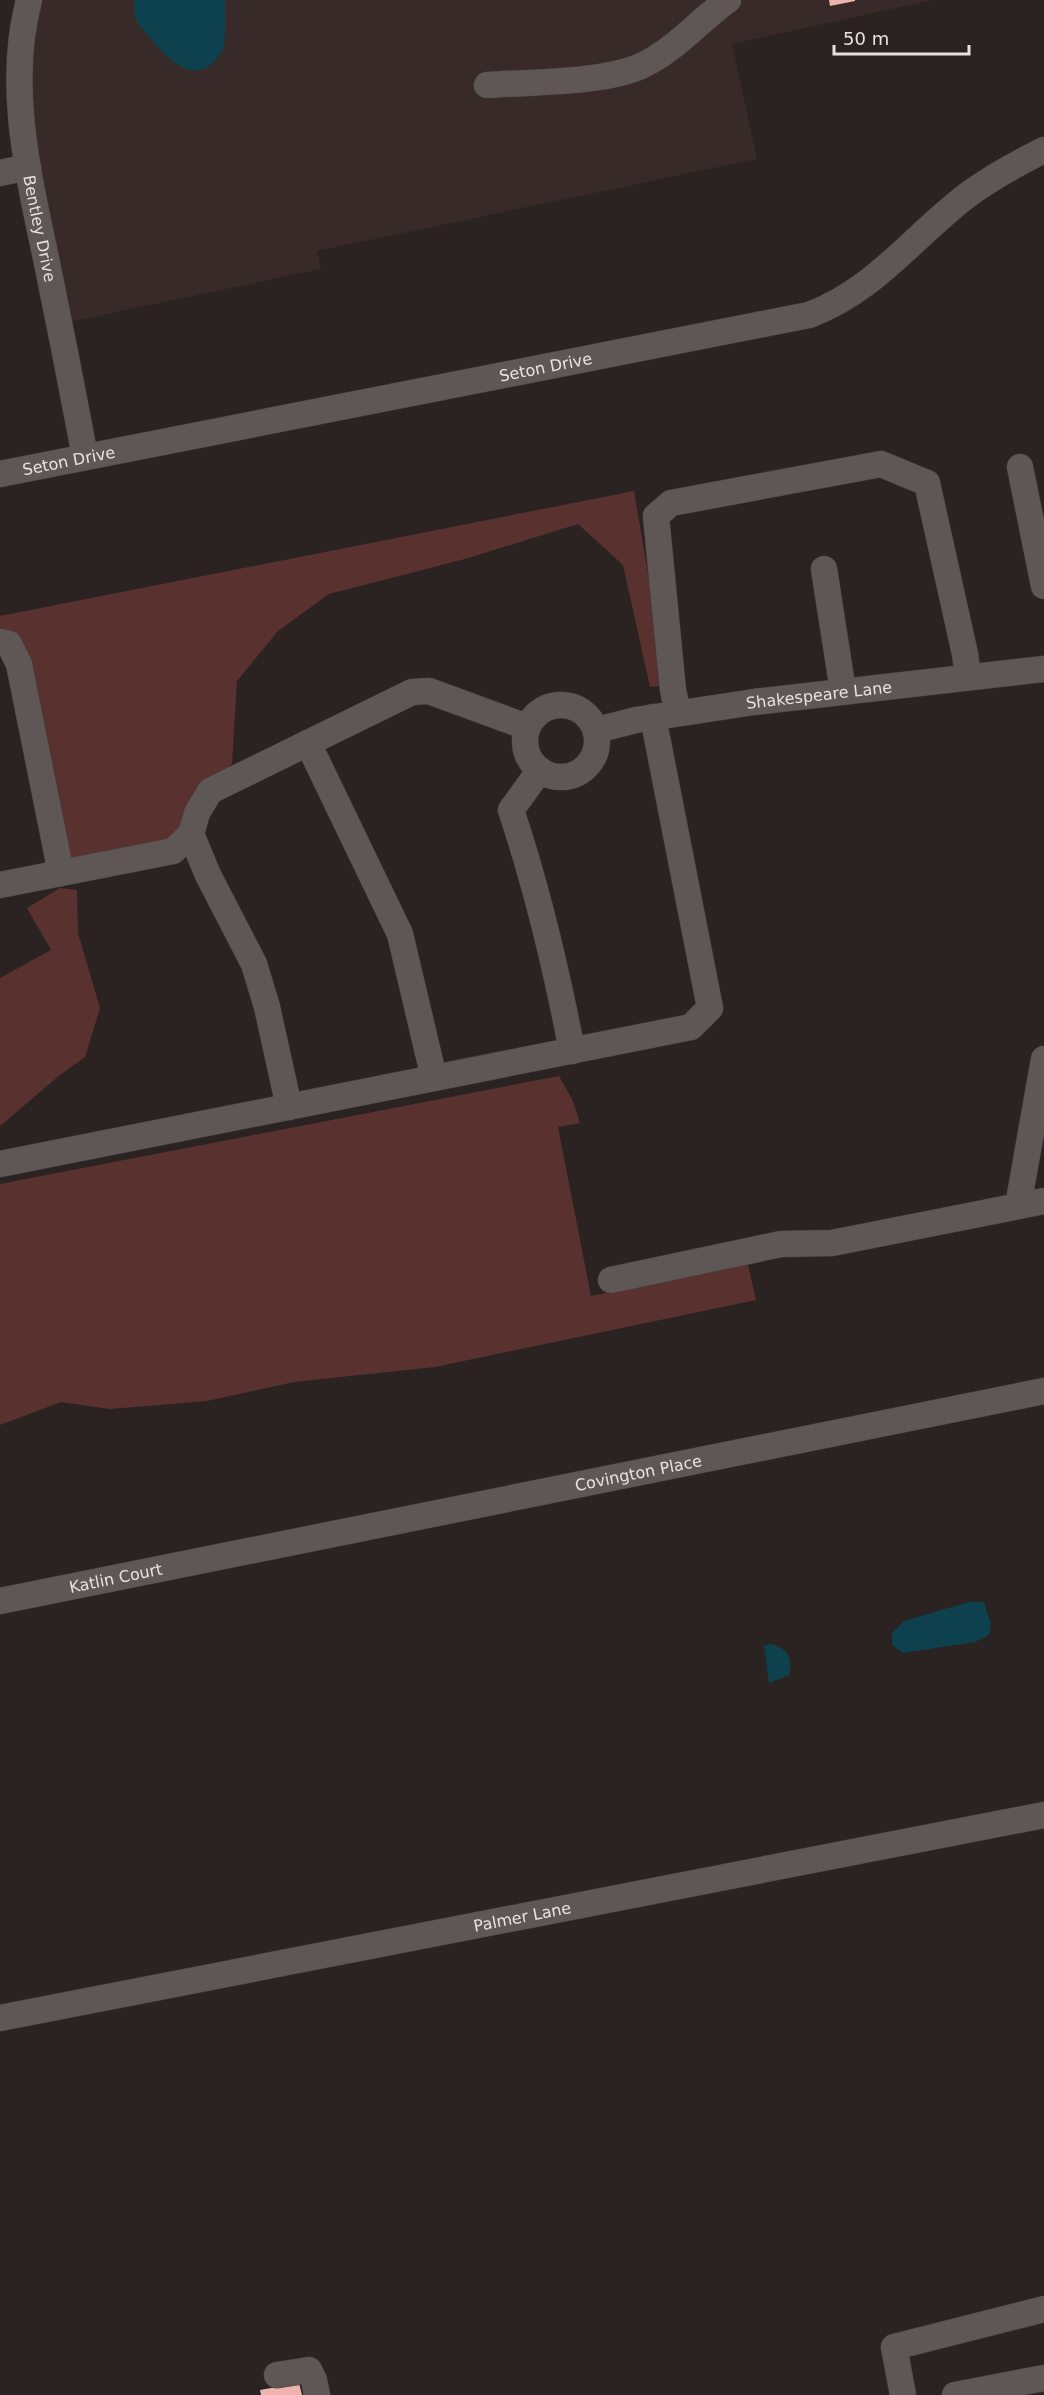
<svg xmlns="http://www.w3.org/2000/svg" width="1044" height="2395" font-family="'DejaVu Sans',sans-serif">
	<rect width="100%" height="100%" fill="#2a2322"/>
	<polygon fill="#382a29" points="41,0 932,0 732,44 757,159 317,251 321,269 69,322 38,163 31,99 33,41"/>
	<g fill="#59312f">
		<polygon points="634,491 667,685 650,687 623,565 578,524 465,559 329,594 278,631 237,681 232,764 207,786 177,836 67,865 0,636 0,616"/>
		<polygon points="60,888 77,890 78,933 100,1008 85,1057 60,1075 0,1126 0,978 51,950 27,908"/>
		<polygon points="559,1076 573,1101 580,1123 558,1127 591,1296 748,1264 756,1300 435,1367 294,1382 207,1401 110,1409 61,1402 0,1425 0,1184"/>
	</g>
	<g fill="#0c414d">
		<path d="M134,0H225C225,13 227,41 222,51C202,88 171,65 153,41C147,35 139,26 136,19C134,13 134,6 134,0Z"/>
		<polygon points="969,1602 984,1602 991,1624 989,1635 975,1642 903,1653 892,1645 892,1633 904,1621"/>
		<path d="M770,1644C788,1648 793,1658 789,1675L769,1683L764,1646Z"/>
	</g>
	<g fill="#eeb3ae">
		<polygon points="829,0 855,0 855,1 830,6"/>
		<polygon points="299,2383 302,2395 261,2395 260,2390"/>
	</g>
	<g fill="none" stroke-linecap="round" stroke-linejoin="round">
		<defs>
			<g id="minor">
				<path id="s1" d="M29,0C6,87 29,177 47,263C60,327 73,392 85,456"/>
				<path d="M487,85C529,82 607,83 643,65C675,50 700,20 728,0"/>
				<polyline points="0,173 28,167"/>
				<polyline points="1020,467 1044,586"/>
				<path id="s2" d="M0,474L809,315C876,290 913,236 969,194C992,177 1018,163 1044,150"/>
				<polyline points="824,569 843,691"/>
				<polyline points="0,642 9,644 19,664 61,873"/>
				<circle cx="561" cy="741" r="36"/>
				<polyline points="678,713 673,690 656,516 671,503 881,464 927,483 965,654 968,677"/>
				<path id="s3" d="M597,730L636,720L754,702L1044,669"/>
				<polyline points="308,743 400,934 434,1078"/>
				<path d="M540,770L511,810C538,891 556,967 572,1051"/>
				<polyline points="0,885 173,851 191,834"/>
				<polyline points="289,1107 267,1007 254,964 208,875 191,834 197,813 210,791 412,692 429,691 527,727"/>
				<polyline points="0,1164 691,1027 710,1008 653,717"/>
				<polyline points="1018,1206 1044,1059"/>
				<polyline points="611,1280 781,1244 832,1243 1044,1201"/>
				<path id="s4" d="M0,1601L1044,1391"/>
				<path id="s5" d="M0,2018L1044,1815"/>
				<polyline points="277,2375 309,2370 314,2380 317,2395"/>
				<polyline points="903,2395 894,2347 1044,2309"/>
				<polyline points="955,2395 1044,2378"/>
			</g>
		</defs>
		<use href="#minor" stroke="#453f3f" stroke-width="27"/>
		<use href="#minor" stroke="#5f5756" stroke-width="26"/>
	</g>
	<g text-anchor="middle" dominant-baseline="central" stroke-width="6" stroke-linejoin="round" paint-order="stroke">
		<g font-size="16" fill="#e7e2e1" stroke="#2a2322">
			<text stroke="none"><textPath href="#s1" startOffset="231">Bentley Drive</textPath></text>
			<text stroke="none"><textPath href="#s2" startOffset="556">Seton Drive</textPath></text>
			<text stroke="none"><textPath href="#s2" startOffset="70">Seton Drive</textPath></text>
			<text stroke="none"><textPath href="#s3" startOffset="225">Shakespeare Lane</textPath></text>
			<text stroke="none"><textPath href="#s4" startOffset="651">Covington Place</textPath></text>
			<text stroke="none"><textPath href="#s4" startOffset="118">Katlin Court</textPath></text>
			<text stroke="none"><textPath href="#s5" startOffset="532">Palmer Lane</textPath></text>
		</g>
	</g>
	<path d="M834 45v9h135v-9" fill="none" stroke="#e7e2e1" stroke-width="3"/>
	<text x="843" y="45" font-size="18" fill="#e7e2e1" stroke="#2a2322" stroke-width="4.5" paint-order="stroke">50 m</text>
</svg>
